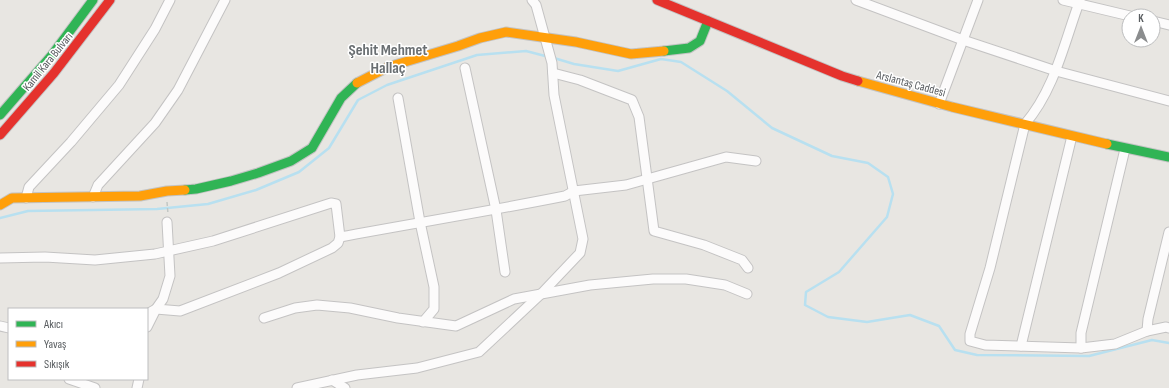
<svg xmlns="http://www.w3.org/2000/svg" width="1169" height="388" font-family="'Sofia Sans Condensed',sans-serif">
	<rect width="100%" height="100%" fill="#e8e6e2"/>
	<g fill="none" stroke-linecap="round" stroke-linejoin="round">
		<g stroke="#b8e0f0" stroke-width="2.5">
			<polyline points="554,58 574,64 618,71 661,59 681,62 727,91 772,128 832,156 868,163 888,177 893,194 887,217 839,272 806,292 805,305 828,317 867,322 910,315 939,326 955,350 977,355 1089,356 1152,340 1169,343"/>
			<polyline points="0,218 28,211 157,209 208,204 256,190 299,172 329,148 358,100 387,85 477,55 526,51 549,57"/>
		</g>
		<defs>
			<g id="street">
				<polyline points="856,0 963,40 1056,71 1169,101"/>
				<polyline points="1063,0 1130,16"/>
				<path d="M1080,0C1064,43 1055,89 1025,124L990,268L970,334V341L985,345L1081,348L1115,344L1147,331L1166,327L1169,328"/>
				<polyline points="1153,21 1169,25"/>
				<polyline points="465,68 496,210 505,272"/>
				<polyline points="553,73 580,80 632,100 639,117 654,231 704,245 742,260 748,268"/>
				<polyline points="398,98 420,222 434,287 434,309 423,322"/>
				<polyline points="939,104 978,0"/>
				<polyline points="93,197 98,185 155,123 178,90 225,0"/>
				<polyline points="26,198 29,187 71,142 119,85 155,29 170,0"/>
				<path d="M340,237C415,223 490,211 565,196L574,191L626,185L726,157L756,161"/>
				<polyline points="0,258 45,257 95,260 155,254 213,241 331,203 336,204 340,237 338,243 332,248 279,273 180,311 156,309 147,314"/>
				<polyline points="264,318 295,308 317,305 350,308 398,318 456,326 514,299 590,285 653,279 686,279 725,285 747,294"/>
				<polyline points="0,326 9,328"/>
				<polyline points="147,327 156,309 163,299 170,276 167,222"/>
				<polyline points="1147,331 1148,319 1169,232"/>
				<polyline points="1021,346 1072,136"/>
				<polyline points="1081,348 1081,333 1125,149"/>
				<polyline points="69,379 95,388"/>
				<polyline points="332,380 345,388"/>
				<polyline points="137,388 139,379"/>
				<polyline points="297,388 357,375 417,368 479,352 542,293 580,253 583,239 554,95 552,63 536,5 532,0"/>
			</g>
			<g id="fast">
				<polyline points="664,51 689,48 700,41 708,21"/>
				<polyline points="0,115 52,55 93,0"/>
				<polyline points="1107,144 1169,157"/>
				<polyline points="185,190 196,189 231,181 258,173 291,161 312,148 341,98 357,83"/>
			</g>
			<g id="slow">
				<polyline points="858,81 952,107 1107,144"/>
				<polyline points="357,83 388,67 458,46 480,38 506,32 576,42 631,54 664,51"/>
				<polyline points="0,205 12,198 140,196 167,191 185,190"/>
			</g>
			<g id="jam">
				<polyline points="657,0 842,76 858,81"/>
				<polyline points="0,135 54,73 110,0"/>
			</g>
		</defs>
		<use href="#street" stroke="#c4c3c3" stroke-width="11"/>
		<use href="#fast" stroke="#c3c3c3" stroke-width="11"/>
		<use href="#slow" stroke="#c3c3c3" stroke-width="11"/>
		<use href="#jam" stroke="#c3c3c3" stroke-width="11"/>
		<polyline stroke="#c2c7c4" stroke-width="1.5" stroke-dasharray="4 2" stroke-linecap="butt" points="167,202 168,214"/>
		<use href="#street" stroke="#fcfbfb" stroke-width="9"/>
		<use href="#fast" stroke="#30b455" stroke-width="9"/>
		<use href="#slow" stroke="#ff9f0a" stroke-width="9"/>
		<use href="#jam" stroke="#e5322d" stroke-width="9"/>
	</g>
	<g text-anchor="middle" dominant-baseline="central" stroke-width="3" stroke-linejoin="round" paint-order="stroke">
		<g font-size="12" fill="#595d60" stroke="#fff">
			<text transform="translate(48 62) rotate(-51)">Kamil Kara Bulvarı</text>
			<text transform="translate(911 84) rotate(15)">Arslantaş Caddesi</text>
		</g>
		<g font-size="16" font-weight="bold" fill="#6a6f72" stroke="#fff">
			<text x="388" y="50">Şehit Mehmet<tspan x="388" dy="18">Hallaç</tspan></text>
		</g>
	</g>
	<rect x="8" y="308" width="140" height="72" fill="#ffffff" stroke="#bdbebf"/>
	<rect x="16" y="321" width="20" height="6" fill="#30b455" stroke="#bdbebf"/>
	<text x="44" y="328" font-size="12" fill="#595d60">Akıcı</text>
	<rect x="16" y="341" width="20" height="6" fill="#ff9f0a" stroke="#bdbebf"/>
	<text x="44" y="348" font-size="12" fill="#595d60">Yavaş</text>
	<rect x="16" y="361" width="20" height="6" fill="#e5322d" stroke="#bdbebf"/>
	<text x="44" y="368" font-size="12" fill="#595d60">Sıkışık</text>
	<g transform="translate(1141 28)"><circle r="19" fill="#ffffff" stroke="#bdbebf"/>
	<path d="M0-3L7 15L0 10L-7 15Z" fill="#8b8d8e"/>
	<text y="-6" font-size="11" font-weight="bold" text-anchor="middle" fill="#595d60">K</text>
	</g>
</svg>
